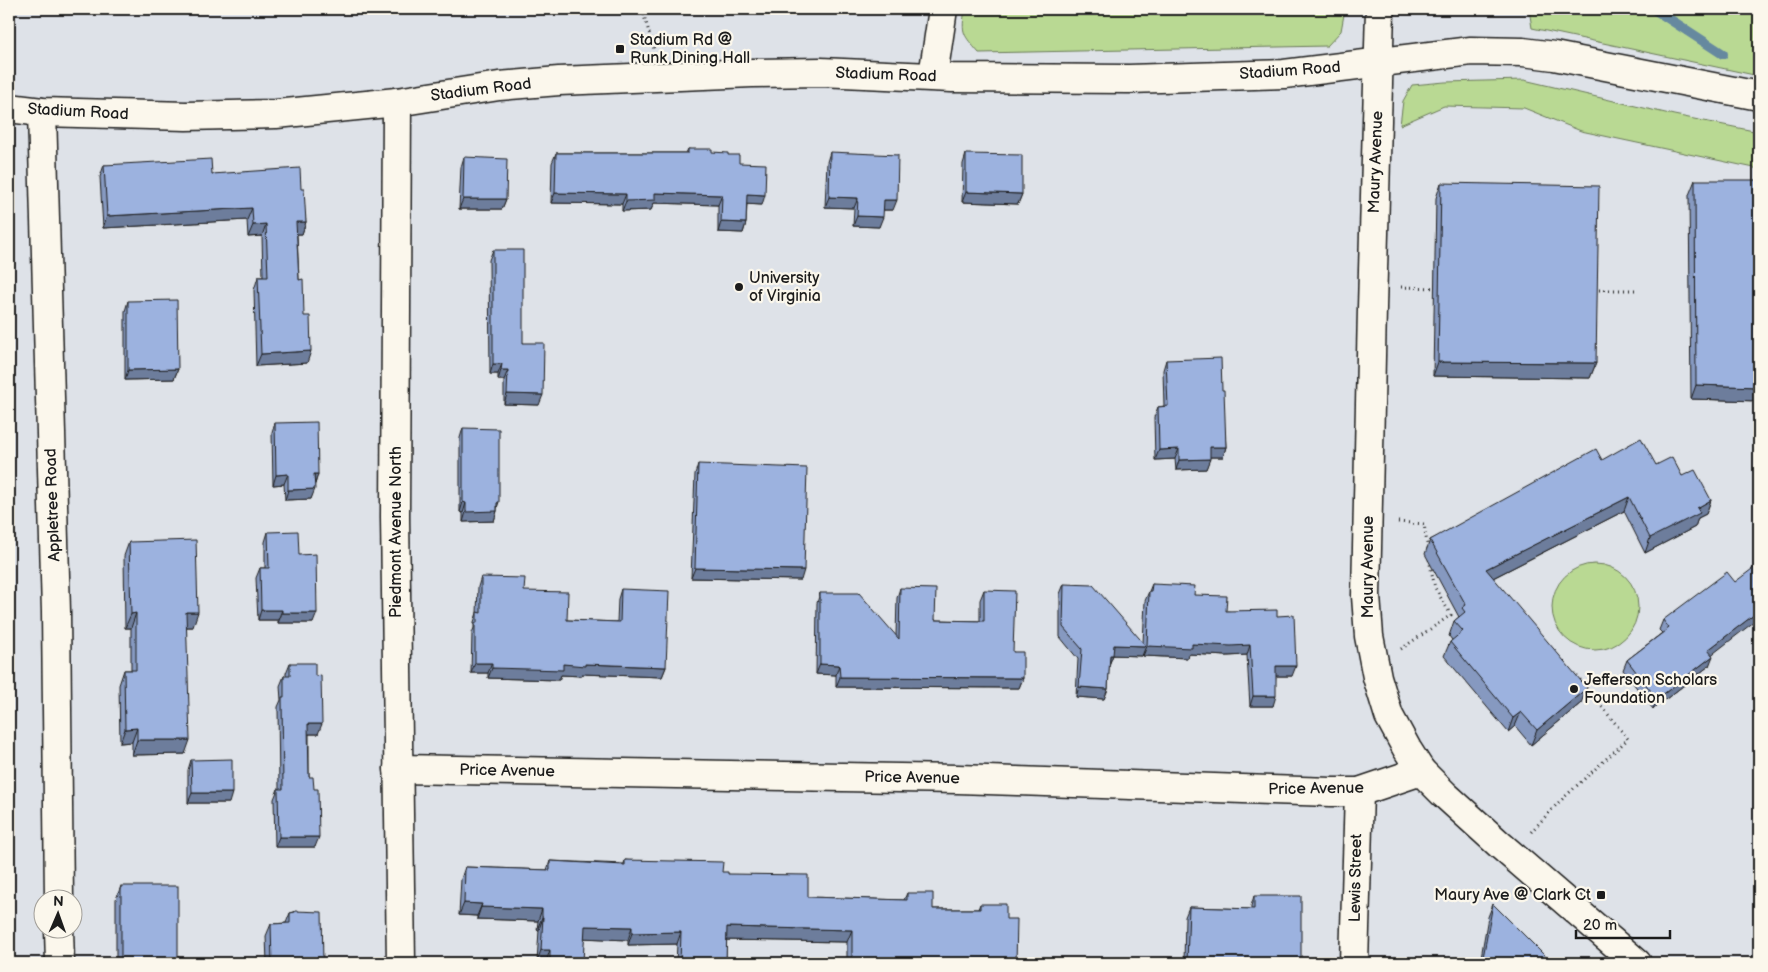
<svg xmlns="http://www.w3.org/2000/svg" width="1768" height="972" font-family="'Balsamiq Sans',sans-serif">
	<rect width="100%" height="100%" fill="#dee2e8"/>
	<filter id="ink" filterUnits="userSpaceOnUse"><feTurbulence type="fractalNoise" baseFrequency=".02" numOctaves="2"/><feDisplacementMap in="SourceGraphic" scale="10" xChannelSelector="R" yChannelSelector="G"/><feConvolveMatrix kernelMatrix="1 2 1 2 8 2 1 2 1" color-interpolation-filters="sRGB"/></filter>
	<g filter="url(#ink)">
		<g fill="#b9d993" stroke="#6a7a58">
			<path d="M965,9H1345L1341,31L1327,46L979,53C963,34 961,34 965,9Z"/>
			<polygon points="1529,9 1759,9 1759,76 1532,28"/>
			<polygon points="1524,80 1674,115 1759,132 1759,169 1581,131 1524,108 1444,106 1400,125 1403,101 1412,85 1445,82"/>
			<circle cx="1595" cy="607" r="43"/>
		</g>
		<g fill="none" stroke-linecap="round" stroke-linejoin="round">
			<polyline stroke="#66899f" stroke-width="10" points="1654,9 1723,54"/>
			<defs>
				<g id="street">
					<polyline points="933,76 943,9"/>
					<polyline points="397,102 395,517 401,963"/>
					<polyline points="9,108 42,112 186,116 276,114 397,102 499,86 559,81 752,73 821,72 952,78 1129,79 1284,74 1471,51 1523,52 1554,56 1759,96"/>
					<polyline points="42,112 56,612 59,900"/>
					<polyline points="398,769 958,779 1331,792 1359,792 1421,771"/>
					<polyline points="59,930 60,963"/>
					<polyline points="1354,963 1359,792"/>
				</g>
				<polyline id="secondary" points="1380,9 1372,308 1366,596 1369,636 1377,677 1389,716 1407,749 1421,771 1444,794 1499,844 1637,963"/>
			</defs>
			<use href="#street" stroke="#1c1c1c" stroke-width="31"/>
			<use href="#secondary" stroke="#1c1c1c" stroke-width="31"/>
			<g stroke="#1c1c1c" stroke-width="3" stroke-dasharray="1 4" stroke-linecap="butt">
				<polyline points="642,9 654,49"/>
				<polyline points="1401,287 1438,288"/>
				<polyline points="1594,290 1636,290"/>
				<polyline points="1398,522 1424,524 1428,550"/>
				<polyline points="1401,649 1451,615 1435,588 1429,559"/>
				<polyline points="1531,832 1558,803 1628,739 1577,676"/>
			</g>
			<use href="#street" stroke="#fbf7ec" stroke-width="28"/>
			<use href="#secondary" stroke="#fbf7ec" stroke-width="28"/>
		</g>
		<g fill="#8699c0" stroke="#1c1c1c">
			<polygon points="688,149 728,155 739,163 762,205 747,204 746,223 743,233 718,232 718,205 654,203 651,210 622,211 622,204 551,203 552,163 556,153 686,153"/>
			<polygon points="830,152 893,210 883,210 879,227 853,226 854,208 825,207 827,162"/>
			<polygon points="966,154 1022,194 1018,204 962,202 963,164"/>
			<polygon points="464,157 506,199 502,209 459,209 461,167"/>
			<polygon points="104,165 212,174 301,189 306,222 302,234 297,234 299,280 307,363 256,366 254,290 258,277 263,277 262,236 248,237 247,220 103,228 100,177"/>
			<polygon points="1695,180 1759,401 1691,399 1689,195"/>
			<polygon points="1441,183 1596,363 1590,378 1433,376 1436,198"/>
			<polygon points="493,250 523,343 539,405 504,404 504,380 498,380 498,374 490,374 489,260"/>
			<polygon points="128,301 178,369 174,379 125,380 125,311"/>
			<polygon points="1166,360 1222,390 1226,447 1223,457 1210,457 1206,469 1176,470 1175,459 1155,460 1154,417 1158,407 1164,406 1163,370"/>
			<polygon points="275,423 318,474 315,484 311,499 285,500 284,484 273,485 272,433"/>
			<polygon points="463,428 497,507 497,511 494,521 463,522 463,513 460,512 460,438"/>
			<polygon points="1602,460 1656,465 1682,476 1711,500 1706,514 1698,518 1695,527 1645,553 1624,511 1493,578 1581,703 1531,745 1515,726 1508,732 1444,656 1450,642 1452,640 1449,636 1454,621 1459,617 1425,554 1430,540"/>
			<polygon points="698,464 801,580 691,578 695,474"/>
			<polygon points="268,532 299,555 313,623 278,623 278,620 258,620 256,578 260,568 265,568 265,542"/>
			<polygon points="129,542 193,627 186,627 185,754 132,755 132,742 120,743 119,685 124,670 131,670 131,628 125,628 124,556"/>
			<polygon points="481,577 524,591 567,620 617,622 618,599 621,589 666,667 662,677 582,674 582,676 561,675 559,680 488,678 488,673 471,673 472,633 474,628 474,622 477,613 478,587"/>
			<polygon points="1064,584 1143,643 1145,601 1152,584 1194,595 1226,611 1277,616 1292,676 1276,676 1273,706 1250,706 1247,655 1227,656 1189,654 1188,658 1143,656 1143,654 1142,656 1113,655 1109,665 1108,689 1104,699 1076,697 1078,659 1060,637 1060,594"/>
			<polygon points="900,588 935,620 980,621 980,600 984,590 1013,652 1023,678 1019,688 836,687 836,675 816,674 817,603 820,593 896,636 897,598"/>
			<polygon points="1663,620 1712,654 1709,666 1653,709 1623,670 1627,660 1662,633 1659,630"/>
			<polygon points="290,663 315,676 318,734 309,734 309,777 315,847 275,847 274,799 278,789 279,789 278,707 281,700 280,686 284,676 286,676 286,673"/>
			<polygon points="191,760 229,803 188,803 188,770"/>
			<polygon points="625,860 728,874 808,897 904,900 907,893 933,909 978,909 980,904 1006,919 1016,963 847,963 847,942 726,940 726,963 676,963 677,944 628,945 628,940 584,938 582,963 546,963 546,962 537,962 539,930 537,930 538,921 477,919 477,916 459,915 461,879 465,867 547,870 550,861 624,864"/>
			<polygon points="121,886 178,963 116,963 116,899"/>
			<polygon points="1254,896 1301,963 1184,963 1185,917 1189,907 1251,909 1251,906"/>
			<polygon points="1493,904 1552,963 1480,963 1488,917"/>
			<polygon points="295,911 323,963 267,963 266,936 271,924 286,923 290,913 294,912"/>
		</g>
		<g fill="#6d7d9c" stroke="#1c1c1c">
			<polygon points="966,192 1022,194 1018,204 962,202"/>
			<polygon points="555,193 626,194 622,204 551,203"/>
			<polygon points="655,193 722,195 718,205 654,203 651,210 622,211 626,201"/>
			<polygon points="747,194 765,195 762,205 743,204"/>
			<polygon points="829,197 858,198 854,208 825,207"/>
			<polygon points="463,199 506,199 502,209 459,209"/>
			<polygon points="884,200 897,200 893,210 880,210"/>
			<polygon points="252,208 247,220 103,228 107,216"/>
			<polygon points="857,216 883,217 879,227 853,226"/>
			<polygon points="296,222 306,222 302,234 292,234"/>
			<polygon points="721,222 746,223 743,233 718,232"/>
			<polygon points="266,224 262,236 248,237 253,225"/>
			<polygon points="311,351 307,363 256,366 261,354"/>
			<polygon points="1438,362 1596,363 1590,378 1433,376"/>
			<polygon points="493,364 502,364 498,374 490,374"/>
			<polygon points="178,369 174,379 125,380 128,370"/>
			<polygon points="501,370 508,370 504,380 498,380"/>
			<polygon points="1696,385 1759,387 1759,401 1691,399"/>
			<polygon points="507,394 543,395 539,405 504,404"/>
			<polygon points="1210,447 1226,447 1223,457 1206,457"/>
			<polygon points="1179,449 1175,459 1155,460 1159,450"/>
			<polygon points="1210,459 1206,469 1176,470 1179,460"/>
			<polygon points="288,474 284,484 273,485 276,475"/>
			<polygon points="314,474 318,474 315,484"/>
			<polygon points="315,489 311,499 285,500 288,490"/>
			<polygon points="1629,497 1624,511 1481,584 1486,569"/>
			<polygon points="1711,500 1706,514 1698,518 1695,527 1645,553 1650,538 1697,508"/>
			<polygon points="463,502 466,503 463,513 460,512"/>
			<polygon points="499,502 496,511 497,511 494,521 463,522 466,512"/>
			<polygon points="695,568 804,570 801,580 691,578"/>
			<polygon points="261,610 282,610 278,620 258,620"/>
			<polygon points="1759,611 1759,618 1705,660 1708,650"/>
			<polygon points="186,612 198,612 193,627 181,627"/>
			<polygon points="136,613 131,628 125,628 131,614"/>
			<polygon points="282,613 317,613 313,623 278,623"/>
			<polygon points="1192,644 1250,645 1247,655 1227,656 1189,654 1188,658 1143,656 1147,646"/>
			<polygon points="1114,645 1146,646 1142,656 1110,655"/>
			<polygon points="1110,655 1113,655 1109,665"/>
			<polygon points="1713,656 1709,666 1653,709 1657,699"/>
			<polygon points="475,663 492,663 488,673 471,673"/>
			<polygon points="563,664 585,664 666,667 662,677 582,674 582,676 561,675 559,680 488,678 492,668"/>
			<polygon points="820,664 839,665 836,675 816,674"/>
			<polygon points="1276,666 1296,666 1292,676 1272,676"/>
			<polygon points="840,677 1023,678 1019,688 836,687"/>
			<polygon points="1079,687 1108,689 1104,699 1076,697"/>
			<polygon points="1587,688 1581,703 1531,745 1537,730"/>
			<polygon points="1253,696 1276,696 1273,706 1250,706"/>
			<polygon points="1521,712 1515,726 1508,732 1513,718"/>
			<polygon points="308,724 322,724 318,734 305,734"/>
			<polygon points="137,728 132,742 120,743 125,729"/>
			<polygon points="137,740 190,740 185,754 132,755"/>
			<polygon points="192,793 232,793 229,803 188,803"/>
			<polygon points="279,837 319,837 315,847 275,847"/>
			<polygon points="464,903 482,904 477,916 459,915"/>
			<polygon points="481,907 542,909 538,921 477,919"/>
			<polygon points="542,917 543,917 539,930 537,930"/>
			<polygon points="585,926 632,927 628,940 580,938"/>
			<polygon points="727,927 852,930 847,942 722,940"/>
			<polygon points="681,932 677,944 628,945 632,933"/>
			<polygon points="541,950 550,950 546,962 537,962"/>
			<polygon points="550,960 583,962 582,963 549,963"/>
		</g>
		<g fill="#9cb2df" stroke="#1c1c1c">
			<polygon points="688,149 712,149 712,152 728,153 728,155 739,155 739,163 766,164 765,195 747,194 746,223 721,222 722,195 655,193 655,200 626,201 626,194 555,193 556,153 688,153"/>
			<polygon points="830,152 898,155 897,200 884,200 883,217 857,216 858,198 829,197"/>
			<polygon points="966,154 1022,155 1022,194 966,192"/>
			<polygon points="464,157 507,159 506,199 463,199"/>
			<polygon points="211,159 212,174 300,168 301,189 304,189 306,222 296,222 299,280 303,279 304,316 310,316 311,351 261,354 258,277 268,277 266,224 253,225 252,208 107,216 104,165"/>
			<polygon points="1695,180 1759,180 1759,387 1696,385"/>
			<polygon points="1441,183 1599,186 1596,363 1438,362"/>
			<polygon points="493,250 523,250 523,343 544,343 543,395 507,394 508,370 501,370 502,364 493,364"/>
			<polygon points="177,300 178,369 128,370 128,301"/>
			<polygon points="1221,358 1222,390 1224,390 1226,447 1210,447 1210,459 1179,460 1179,449 1159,450 1158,407 1168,406 1166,360"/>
			<polygon points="317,422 318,474 314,474 315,489 288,490 288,474 276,475 275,423"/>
			<polygon points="463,428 499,429 499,502 497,503 497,511 466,512 466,503 463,502"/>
			<polygon points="1641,438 1656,465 1672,457 1682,476 1695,470 1711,500 1697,508 1700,513 1650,538 1629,497 1486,569 1587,688 1537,730 1521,712 1513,718 1450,642 1463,631 1454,621 1465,612 1462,608 1466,605 1430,540 1596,449 1602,460"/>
			<polygon points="698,464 807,468 804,570 695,568"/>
			<polygon points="298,531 299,555 316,554 317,613 282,613 282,610 261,610 260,568 269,568 268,532"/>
			<polygon points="196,540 198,612 186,612 190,740 137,740 137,728 125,729 124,670 136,670 136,613 131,614 129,542"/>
			<polygon points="1756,566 1759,569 1759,611 1708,650 1713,656 1657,699 1627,660 1669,628 1663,620 1727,572 1735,582"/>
			<polygon points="481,577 525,578 524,591 568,592 567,620 620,622 621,589 669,591 666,667 585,664 585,666 563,664 563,670 492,668 492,663 475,663 475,623 477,623 477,612 481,613"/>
			<polygon points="1064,584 1093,585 1146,646 1114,645 1113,655 1110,655 1108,689 1079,687 1082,649 1063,627"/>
			<polygon points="1152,584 1195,586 1194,595 1227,596 1226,611 1277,610 1277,616 1294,615 1296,666 1276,666 1276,696 1253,696 1250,645 1231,646 1192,644 1192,648 1147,646 1149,591 1151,591"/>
			<polygon points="900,588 936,589 935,620 984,621 984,590 1015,591 1013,652 1023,652 1023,678 840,677 839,665 820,664 820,593 859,593 899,639"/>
			<polygon points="290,663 315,663 315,676 321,675 322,724 308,724 309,777 313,777 314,789 318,789 319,837 279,837 278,789 283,789 282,697 284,697 284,676 290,676"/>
			<polygon points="232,759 232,793 192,793 191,760"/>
			<polygon points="625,860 723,862 722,872 728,872 728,874 808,875 808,897 907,900 907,893 933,893 933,909 980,909 980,904 1006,904 1006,919 1017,919 1016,963 852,963 852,930 727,927 726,963 680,963 681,932 632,933 632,927 585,926 583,962 550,960 550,950 541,950 543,917 542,917 542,909 481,907 482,904 464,903 465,867 550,870 550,861 625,865"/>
			<rect x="121" y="886" width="57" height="77"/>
			<polygon points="1254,896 1301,896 1301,963 1187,963 1189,907 1254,909"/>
			<polygon points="1493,904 1552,963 1482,963"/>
			<polygon points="295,911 322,912 323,963 272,963 271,924 290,923 290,913 295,912"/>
		</g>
	</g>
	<g fill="#1c1c1c" stroke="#fbf7ec" stroke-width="2">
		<rect x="615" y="44" width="10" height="10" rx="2.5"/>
		<circle cx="739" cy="287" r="5"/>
		<circle cx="1574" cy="689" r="5"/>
		<rect x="1596" y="890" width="10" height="10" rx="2.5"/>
	</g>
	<g text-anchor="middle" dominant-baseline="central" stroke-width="4.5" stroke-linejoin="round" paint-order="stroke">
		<g font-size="16" fill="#1c1c1c" stroke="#fbf7ec" text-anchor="start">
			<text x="630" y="40">Stadium Rd @<tspan x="630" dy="18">Runk Dining Hall</tspan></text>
			<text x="749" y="278">University<tspan x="749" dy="18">of Virginia</tspan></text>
			<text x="1584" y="680">Jefferson Scholars<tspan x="1584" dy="18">Foundation</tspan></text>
			<text x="1591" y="895" text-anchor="end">Maury Ave @ Clark Ct</text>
		</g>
		<g font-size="16" fill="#1c1c1c" stroke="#fbf7ec">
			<text transform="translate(1290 71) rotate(-4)">Stadium Road</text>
			<text transform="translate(886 75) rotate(2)">Stadium Road</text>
			<text transform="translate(481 90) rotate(-7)">Stadium Road</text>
			<text transform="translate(78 112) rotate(3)">Stadium Road</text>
			<text transform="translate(1376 162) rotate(-88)">Maury Avenue</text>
			<text transform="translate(53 505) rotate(-92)">Appletree Road</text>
			<text transform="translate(396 532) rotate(-90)">Piedmont Avenue North</text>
			<text transform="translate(1368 567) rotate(-90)">Maury Avenue</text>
			<text transform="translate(507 771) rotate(1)">Price Avenue</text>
			<text transform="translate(912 778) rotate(1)">Price Avenue</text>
			<text transform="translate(1316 789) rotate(-1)">Price Avenue</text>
			<text transform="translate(1356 878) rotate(-89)">Lewis Street</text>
		</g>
	</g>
	<rect width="1768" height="972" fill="none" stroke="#fbf7ec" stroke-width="30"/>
	<rect x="15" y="15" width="1738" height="942" fill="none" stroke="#1c1c1c" stroke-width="2" filter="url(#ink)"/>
	<g transform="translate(58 914) rotate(2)"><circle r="24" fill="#fbf7ec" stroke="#a29f99"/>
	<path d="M0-4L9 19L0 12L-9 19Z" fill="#1c1c1c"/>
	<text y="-8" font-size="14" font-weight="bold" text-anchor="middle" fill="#1c1c1c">N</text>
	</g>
	<path d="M1576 930v8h94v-8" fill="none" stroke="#1c1c1c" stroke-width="2.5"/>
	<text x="1583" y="930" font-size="15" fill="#1c1c1c" stroke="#fbf7ec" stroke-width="4" paint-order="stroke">20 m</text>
</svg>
